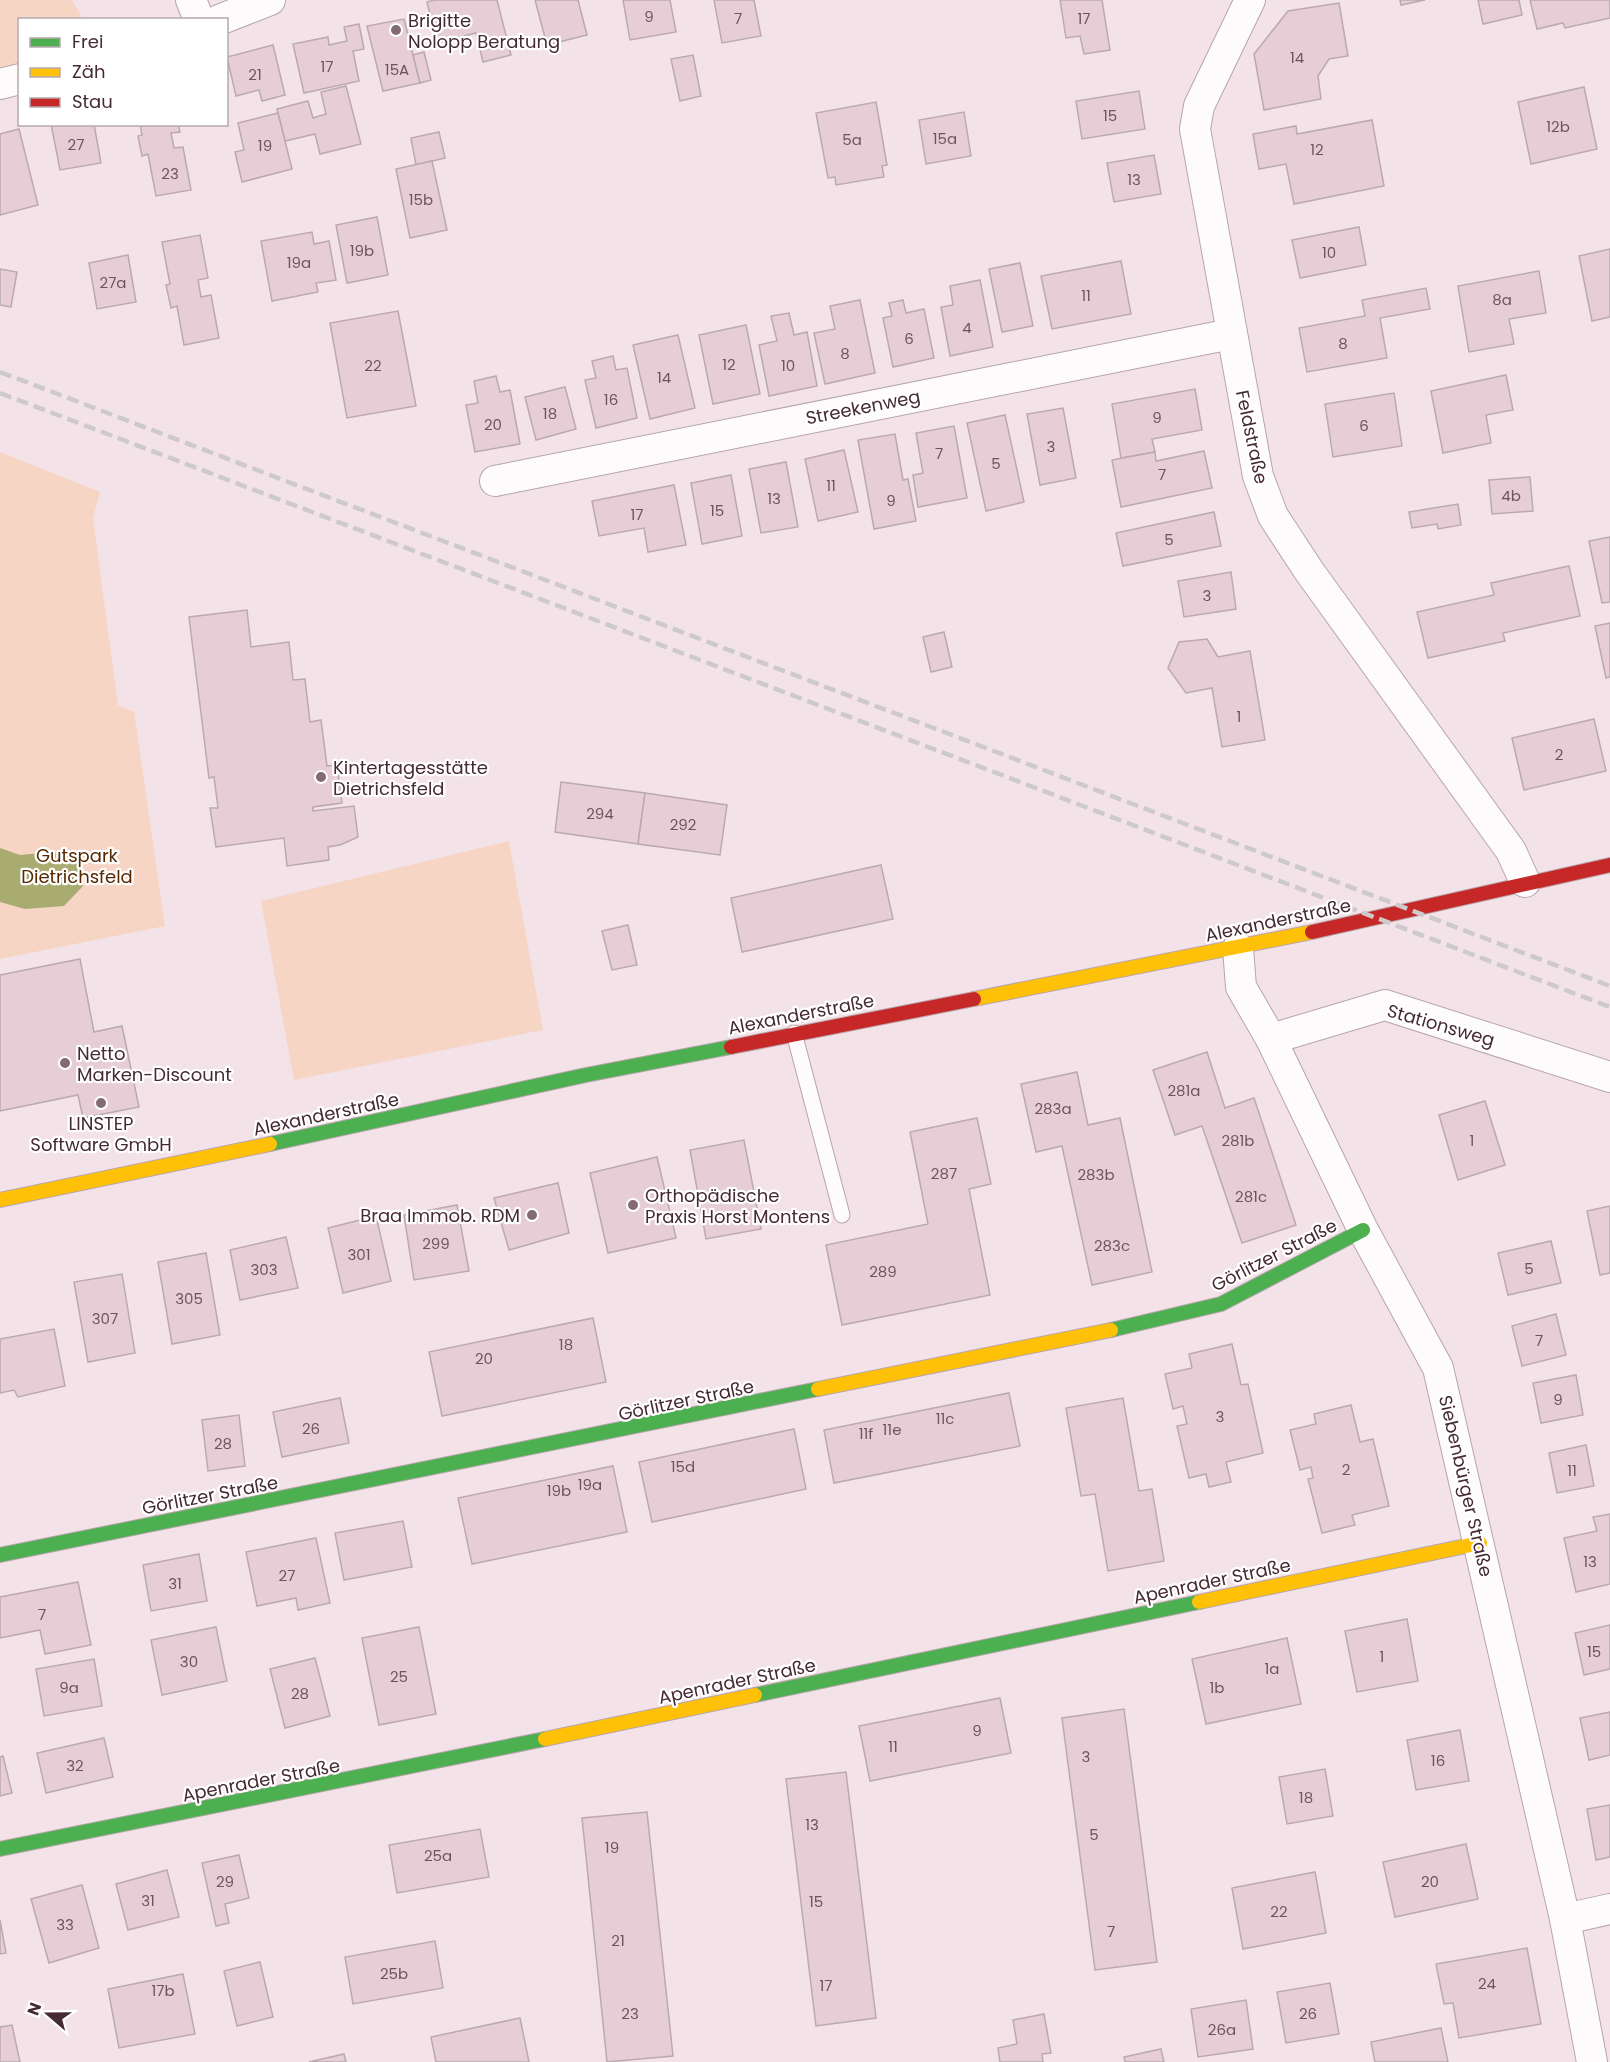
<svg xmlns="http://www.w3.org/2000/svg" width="1610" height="2062" font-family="Poppins,sans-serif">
	<rect width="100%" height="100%" fill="#f3e3e8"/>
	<g fill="#f6d5c5">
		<polygon points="0,0 72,0 83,19 20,20 19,79 0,84"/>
		<polygon points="0,452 100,492 93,518 118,705 134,712 165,926 0,959"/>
		<polygon points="509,841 543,1030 294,1080 261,901"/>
	</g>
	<polygon fill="#a9ac71" points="0,848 20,855 51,852 77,858 83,886 64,906 25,909 0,902"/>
	<g fill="#e6cdd6" stroke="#bca9b0" stroke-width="1.5">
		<polygon points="434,0 497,0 511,55 483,62 476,33 437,43 427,2"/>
		<polygon points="535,0 578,0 587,35 547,45"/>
		<polygon points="623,0 670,0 676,32 630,40"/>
		<polygon points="714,0 754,0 761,36 722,43"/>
		<polygon points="1060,0 1102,0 1110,50 1084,54 1080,36 1066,38"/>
		<polygon points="1400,0 1425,0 1401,5"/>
		<polygon points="1478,0 1519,0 1522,15 1483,24"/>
		<polygon points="1530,0 1610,0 1610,18 1565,28 1563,23 1537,29"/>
		<polygon points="1339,3 1348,56 1329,59 1318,76 1321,99 1264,110 1254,54 1288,11"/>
		<polygon points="404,19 420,83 383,91 367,26"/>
		<polygon points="359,24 364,49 353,51 359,81 304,93 293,44 328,37 329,45 347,41 344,27"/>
		<polygon points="273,45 285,95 262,101 259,90 236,96 227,57"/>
		<polygon points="424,52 431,80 420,83 413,55"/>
		<polygon points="693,55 701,96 680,101 671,59"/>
		<polygon points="346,86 361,144 320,154 315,134 285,141 277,109 308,101 313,118 326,114 321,92"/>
		<polygon points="1584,87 1597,149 1531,164 1518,102"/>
		<polygon points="1139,91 1145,129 1082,139 1076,101"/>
		<polygon points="876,102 887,165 882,166 884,177 836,185 835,177 828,178 816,113"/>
		<polygon points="964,112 971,156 926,164 919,120"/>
		<polygon points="278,113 292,169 242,182 235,152 244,150 238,123"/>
		<polygon points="1372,120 1384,186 1294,204 1286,164 1259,169 1253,134 1296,126 1297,134"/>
		<polygon points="51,124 94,124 101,163 60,170"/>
		<polygon points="140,124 178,124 180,132 171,133 174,148 183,147 191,190 156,196 148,154 142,156 138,136 142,135"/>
		<polygon points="19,129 38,205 0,215 0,134"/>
		<polygon points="439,132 445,158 416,165 411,138"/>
		<polygon points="1154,155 1161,194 1114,202 1107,163"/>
		<polygon points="432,161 447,230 410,238 396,169"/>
		<polygon points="377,217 388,275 347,283 336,225"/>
		<polygon points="1359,227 1366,265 1300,278 1292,240"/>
		<polygon points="312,232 314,244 329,241 336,280 316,283 318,292 272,301 261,241"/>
		<polygon points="200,235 208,278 198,280 201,297 211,295 219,338 184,345 177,306 171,308 166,285 170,284 162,242"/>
		<polygon points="1610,249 1610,317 1592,321 1579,256"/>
		<polygon points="128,255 136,302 97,309 89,263"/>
		<polygon points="1121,261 1131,314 1052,329 1041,276"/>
		<polygon points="1020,263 1033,326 1002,332 989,269"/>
		<polygon points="0,269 17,272 11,307 0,305"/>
		<polygon points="1539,271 1546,313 1509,319 1514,344 1469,352 1458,286"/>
		<polygon points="980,280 993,347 950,356 941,307 953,305 950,286"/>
		<polygon points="1426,288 1430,309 1380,318 1387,358 1307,372 1299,328 1365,316 1362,300"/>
		<polygon points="860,300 875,373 825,384 814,333 835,329 830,306"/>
		<polygon points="903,300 906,313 924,309 934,358 893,367 883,318 892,316 889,303"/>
		<polygon points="398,311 416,406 347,418 330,323"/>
		<polygon points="789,313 794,335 807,332 817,386 769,396 759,345 777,341 771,316"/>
		<polygon points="746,325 760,394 713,404 699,335"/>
		<polygon points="678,335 695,408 650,419 633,345"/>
		<polygon points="613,356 616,370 627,368 637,418 596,428 585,380 596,378 592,361"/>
		<polygon points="1506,375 1513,410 1486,415 1491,443 1443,453 1431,391"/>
		<polygon points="496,376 500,392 510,390 520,444 475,452 466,405 478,403 474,381"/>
		<polygon points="565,387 576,429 536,440 525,397"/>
		<polygon points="1195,389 1202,430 1152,439 1155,452 1121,458 1112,404"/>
		<polygon points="1394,393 1402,446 1333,457 1325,404"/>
		<polygon points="1063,408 1076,478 1040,485 1027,414"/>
		<polygon points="1005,415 1024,502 986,511 967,423"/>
		<polygon points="954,426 967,498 918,507 913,475 923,473 916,433"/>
		<polygon points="895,434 903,480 908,479 916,521 874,529 858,440"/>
		<polygon points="844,450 858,512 818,521 805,459"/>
		<polygon points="1204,451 1212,488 1121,507 1112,460 1155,452 1156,461"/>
		<polygon points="786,462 798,527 761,533 749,469"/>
		<polygon points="731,475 742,536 702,544 691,483"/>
		<polygon points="1530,477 1533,511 1492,514 1489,480"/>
		<polygon points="674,485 686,545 648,552 644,528 599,536 592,501"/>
		<polygon points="1458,504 1461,525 1438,529 1437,524 1412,528 1409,512"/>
		<polygon points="1214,512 1221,546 1123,566 1116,533"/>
		<polygon points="1610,537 1610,602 1602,603 1589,541"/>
		<polygon points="1569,566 1580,616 1503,633 1505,641 1428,658 1417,612 1494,595 1491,583"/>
		<polygon points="1231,572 1236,609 1184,617 1178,581"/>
		<polygon points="247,610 251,647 289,642 293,680 305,679 310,722 321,720 327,766 337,765 342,803 313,807 313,811 354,806 358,837 340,845 328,847 329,860 287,866 284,838 216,847 210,808 218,808 214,777 209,778 189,617"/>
		<polygon points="1610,623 1610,677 1606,678 1595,626"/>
		<polygon points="944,632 952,667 931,672 923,637"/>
		<polygon points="1207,639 1218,657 1250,651 1265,740 1222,747 1212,688 1186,693 1168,668 1179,642"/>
		<polygon points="1594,719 1606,771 1524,790 1512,738"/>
		<polygon points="561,782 645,793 638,844 555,832"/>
		<polygon points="645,793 727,805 720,855 638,844"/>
		<polygon points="881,865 893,919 742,952 731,898"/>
		<polygon points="628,925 637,965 612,970 602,931"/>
		<polygon points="80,959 94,1032 122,1026 139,1107 83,1118 78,1095 0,1111 0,975"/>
		<polygon points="1207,1052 1225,1108 1254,1098 1296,1225 1242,1243 1202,1126 1175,1135 1153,1070"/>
		<polygon points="1077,1072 1088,1125 1120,1118 1152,1272 1092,1285 1062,1146 1036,1152 1021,1084"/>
		<polygon points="1485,1101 1505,1165 1458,1180 1439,1115"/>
		<polygon points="977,1118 991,1184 969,1189 990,1295 842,1325 826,1245 928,1224 910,1132"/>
		<polygon points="744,1140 761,1229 706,1239 690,1150"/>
		<polygon points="657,1157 676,1238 608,1253 590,1173"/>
		<polygon points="558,1183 569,1233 509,1250 494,1198"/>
		<polygon points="457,1205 469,1271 414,1280 404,1215"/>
		<polygon points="1610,1206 1610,1273 1600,1275 1587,1211"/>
		<polygon points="376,1216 391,1281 343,1293 328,1228"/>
		<polygon points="286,1237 298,1288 240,1300 230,1250"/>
		<polygon points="1551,1241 1561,1283 1508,1295 1498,1253"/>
		<polygon points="206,1253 220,1335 172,1344 158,1262"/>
		<polygon points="122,1274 135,1353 88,1362 74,1282"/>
		<polygon points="1556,1314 1566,1355 1522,1366 1512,1326"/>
		<polygon points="593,1318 606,1382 442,1416 429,1352"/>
		<polygon points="54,1329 65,1386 18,1397 14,1390 0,1393 0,1339"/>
		<polygon points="1232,1344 1241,1385 1248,1384 1263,1453 1226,1462 1231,1482 1209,1487 1206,1474 1189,1478 1177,1426 1187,1424 1183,1406 1173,1409 1165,1374 1192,1368 1189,1354"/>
		<polygon points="1576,1375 1583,1415 1541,1423 1533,1383"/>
		<polygon points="1009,1393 1020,1446 834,1483 824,1430"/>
		<polygon points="340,1398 349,1443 282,1457 273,1412"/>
		<polygon points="1123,1398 1139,1491 1152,1489 1164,1561 1108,1571 1095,1494 1081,1496 1066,1408"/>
		<polygon points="1351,1405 1360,1442 1373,1439 1389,1506 1352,1515 1355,1525 1322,1533 1308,1479 1313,1478 1311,1467 1300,1470 1290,1430 1316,1424 1314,1414"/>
		<polygon points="239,1415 245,1466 208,1471 202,1420"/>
		<polygon points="794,1429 806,1489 652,1522 639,1462"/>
		<polygon points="1586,1445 1594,1486 1557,1493 1549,1453"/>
		<polygon points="613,1466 627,1532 472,1564 458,1498"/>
		<polygon points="1610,1514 1610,1584 1576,1592 1564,1538 1597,1531 1593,1517"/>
		<polygon points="403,1521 412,1567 344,1580 335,1533"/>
		<polygon points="316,1538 330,1603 298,1610 296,1598 257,1606 246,1552"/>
		<polygon points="199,1554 207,1601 151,1611 143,1565"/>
		<polygon points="78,1582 91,1645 45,1654 40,1630 0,1638 0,1597"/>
		<polygon points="1407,1619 1418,1681 1357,1692 1345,1631"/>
		<polygon points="1610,1625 1610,1669 1584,1675 1575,1633"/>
		<polygon points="216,1627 227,1681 162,1695 151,1640"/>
		<polygon points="419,1627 436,1714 379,1725 362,1638"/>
		<polygon points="1287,1638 1301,1704 1206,1724 1192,1659"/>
		<polygon points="315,1658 330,1716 285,1728 270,1669"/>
		<polygon points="94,1659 102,1706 44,1716 36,1669"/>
		<polygon points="1000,1698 1011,1753 870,1781 859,1726"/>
		<polygon points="1124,1709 1157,1962 1095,1970 1062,1718"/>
		<polygon points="1610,1712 1610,1755 1589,1760 1580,1718"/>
		<polygon points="1460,1730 1469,1781 1416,1790 1407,1740"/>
		<polygon points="104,1738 113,1777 46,1793 37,1753"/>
		<polygon points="3,1756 12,1793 0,1796 0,1757"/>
		<polygon points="1325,1769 1333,1816 1287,1824 1279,1777"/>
		<polygon points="846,1772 876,2018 816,2026 786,1779"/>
		<polygon points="1610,1805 1610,1857 1596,1860 1587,1809"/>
		<polygon points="647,1812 673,2056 607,2062 582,1818"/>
		<polygon points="480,1829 489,1877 397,1893 389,1845"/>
		<polygon points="1466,1844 1478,1899 1395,1917 1383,1862"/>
		<polygon points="239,1855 249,1898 225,1904 229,1923 216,1926 202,1863"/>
		<polygon points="167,1870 179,1917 128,1930 116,1884"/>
		<polygon points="1315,1872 1326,1933 1243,1949 1232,1888"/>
		<polygon points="82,1885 99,1948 49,1963 31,1899"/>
		<polygon points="0,1920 6,1953 0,1954"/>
		<polygon points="435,1941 443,1988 353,2004 345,1957"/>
		<polygon points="1527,1948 1541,2024 1459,2038 1453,2003 1444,2004 1436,1964"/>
		<polygon points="260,1962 273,2017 237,2026 224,1971"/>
		<polygon points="183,1974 195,2034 119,2048 108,1989"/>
		<polygon points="1330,1983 1339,2034 1286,2043 1277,1992"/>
		<polygon points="1246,2000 1253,2049 1198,2057 1191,2009"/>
		<polygon points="1044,2014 1051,2053 1042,2054 1043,2062 1000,2062 998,2048 1017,2044 1013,2020"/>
		<polygon points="520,2018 529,2062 436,2062 431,2037"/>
		<polygon points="12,2025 20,2062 0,2062 0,2027"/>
		<polygon points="1441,2028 1448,2062 1375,2062 1371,2042"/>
		<polygon points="1161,2049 1164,2062 1125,2062 1124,2057"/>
		<polygon points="344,2054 346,2062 309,2062"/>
	</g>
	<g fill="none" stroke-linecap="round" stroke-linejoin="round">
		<defs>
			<polyline id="lane" points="794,1033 842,1215"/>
			<g id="street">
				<polyline points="191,0 199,20"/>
				<polyline points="1250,0 1199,106 1195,129 1258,476 1273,516 1309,571 1511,851 1525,882"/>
				<polyline points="219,20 270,0"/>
				<polyline points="0,84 20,79"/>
				<polyline points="495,481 1231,334"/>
				<polyline points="1238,948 1241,987 1271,1039 1363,1230 1438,1368 1565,1919 1592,2062"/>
				<polyline points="1271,1039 1385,1005 1610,1077"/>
				<polyline points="1565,1919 1610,1909"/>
			</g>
			<g id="fast">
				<polyline points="270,1144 586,1075 731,1047"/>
				<polyline points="1111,1330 1221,1304 1363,1230"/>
				<polyline points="0,1555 818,1389"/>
				<polyline points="755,1695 1199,1602"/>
				<polyline points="0,1849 545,1739"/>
			</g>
			<g id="slow">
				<polyline points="974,999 1312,932"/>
				<polyline points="0,1200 270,1144"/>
				<polyline points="818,1389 1111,1330"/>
				<polyline points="1199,1602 1480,1543"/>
				<polyline points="545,1739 755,1695"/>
			</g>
			<g id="jam">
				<polyline points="1312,932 1610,865"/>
				<polyline points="731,1047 974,999"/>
			</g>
		</defs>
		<use href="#lane" stroke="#b8a5ac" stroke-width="17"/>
		<use href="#street" stroke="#b8a5ac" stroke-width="32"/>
		<use href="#fast" stroke="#b8a5ac" stroke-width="16"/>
		<use href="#slow" stroke="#b8a5ac" stroke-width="16"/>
		<use href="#jam" stroke="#b8a5ac" stroke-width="16"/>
		<use href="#lane" stroke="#fdfbfc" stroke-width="15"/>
		<use href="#street" stroke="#fdfbfc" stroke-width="30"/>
		<use href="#fast" stroke="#4caf50" stroke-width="14"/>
		<use href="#slow" stroke="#ffc107" stroke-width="14"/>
		<use href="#jam" stroke="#c62828" stroke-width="14"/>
		<g stroke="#cec9ca" stroke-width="4.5" stroke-dasharray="12 6" stroke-linecap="butt">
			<polyline points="0,372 1610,986"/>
			<polyline points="0,393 1610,1007"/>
		</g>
	</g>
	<g fill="#826b73" stroke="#fff" stroke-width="2">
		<circle cx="396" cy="30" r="6"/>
		<circle cx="321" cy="777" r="6"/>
		<circle cx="65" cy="1063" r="6"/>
		<circle cx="101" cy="1103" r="6"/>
		<circle cx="633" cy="1205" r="6"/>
		<circle cx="532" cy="1215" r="6"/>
	</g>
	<g text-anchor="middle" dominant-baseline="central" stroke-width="4.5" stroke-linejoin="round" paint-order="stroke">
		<g font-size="15" fill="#6e545d">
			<text x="649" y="16">9</text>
			<text x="738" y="18">7</text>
			<text x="1084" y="18">17</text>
			<text x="1297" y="57">14</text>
			<text x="327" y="66">17</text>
			<text x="397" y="69">15A</text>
			<text x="255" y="74">21</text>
			<text x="1110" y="115">15</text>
			<text x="1558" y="126">12b</text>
			<text x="945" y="138">15a</text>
			<text x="852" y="139">5a</text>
			<text x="76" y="144">27</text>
			<text x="265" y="145">19</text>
			<text x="1317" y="149">12</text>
			<text x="170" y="173">23</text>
			<text x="1134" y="179">13</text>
			<text x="421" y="199">15b</text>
			<text x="362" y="250">19b</text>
			<text x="1329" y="252">10</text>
			<text x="299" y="262">19a</text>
			<text x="113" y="282">27a</text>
			<text x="1086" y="295">11</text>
			<text x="1502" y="299">8a</text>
			<text x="967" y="327">4</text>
			<text x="909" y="338">6</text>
			<text x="1343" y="343">8</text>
			<text x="845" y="353">8</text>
			<text x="729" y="364">12</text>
			<text x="373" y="365">22</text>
			<text x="788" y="365">10</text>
			<text x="664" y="377">14</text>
			<text x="611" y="399">16</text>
			<text x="550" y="413">18</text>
			<text x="1157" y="417">9</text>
			<text x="493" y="424">20</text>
			<text x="1364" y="425">6</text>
			<text x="1051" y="446">3</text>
			<text x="939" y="453">7</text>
			<text x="996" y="463">5</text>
			<text x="1162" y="474">7</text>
			<text x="831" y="485">11</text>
			<text x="1511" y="495">4b</text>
			<text x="774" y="498">13</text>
			<text x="891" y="500">9</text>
			<text x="717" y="510">15</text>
			<text x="637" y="514">17</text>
			<text x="1169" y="539">5</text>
			<text x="1207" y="595">3</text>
			<text x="1239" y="716">1</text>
			<text x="1559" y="754">2</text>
			<text x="600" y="813">294</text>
			<text x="683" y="824">292</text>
			<text x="1184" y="1090">281a</text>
			<text x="1053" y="1108">283a</text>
			<text x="1238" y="1140">281b</text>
			<text x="1472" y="1140">1</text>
			<text x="944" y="1173">287</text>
			<text x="1096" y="1174">283b</text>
			<text x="1251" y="1196">281c</text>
			<text x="436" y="1243">299</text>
			<text x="1112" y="1245">283c</text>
			<text x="359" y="1254">301</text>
			<text x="1529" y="1268">5</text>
			<text x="264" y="1269">303</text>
			<text x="883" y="1271">289</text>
			<text x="189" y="1298">305</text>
			<text x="105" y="1318">307</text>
			<text x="1539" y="1340">7</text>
			<text x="566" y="1344">18</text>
			<text x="484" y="1358">20</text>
			<text x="1558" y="1399">9</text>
			<text x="1220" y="1416">3</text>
			<text x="945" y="1418">11c</text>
			<text x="311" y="1428">26</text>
			<text x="892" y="1429">11e</text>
			<text x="866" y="1433">11f</text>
			<text x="223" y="1443">28</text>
			<text x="683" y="1466">15d</text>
			<text x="1346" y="1469">2</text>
			<text x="1572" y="1470">11</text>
			<text x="590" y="1484">19a</text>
			<text x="559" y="1490">19b</text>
			<text x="1590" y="1561">13</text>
			<text x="287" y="1575">27</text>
			<text x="175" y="1583">31</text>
			<text x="42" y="1614">7</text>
			<text x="1594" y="1651">15</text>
			<text x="1382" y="1656">1</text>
			<text x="189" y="1661">30</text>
			<text x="1272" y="1668">1a</text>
			<text x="399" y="1676">25</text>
			<text x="69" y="1687">9a</text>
			<text x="1217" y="1687">1b</text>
			<text x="300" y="1693">28</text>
			<text x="977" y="1730">9</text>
			<text x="893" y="1746">11</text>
			<text x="1086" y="1756">3</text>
			<text x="1438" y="1760">16</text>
			<text x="75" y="1765">32</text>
			<text x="1306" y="1797">18</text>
			<text x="812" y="1824">13</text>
			<text x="1094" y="1834">5</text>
			<text x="612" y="1847">19</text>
			<text x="438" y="1855">25a</text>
			<text x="225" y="1881">29</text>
			<text x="1430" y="1881">20</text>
			<text x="148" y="1900">31</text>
			<text x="816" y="1901">15</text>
			<text x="1279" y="1911">22</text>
			<text x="65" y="1924">33</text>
			<text x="1111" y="1931">7</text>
			<text x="618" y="1940">21</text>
			<text x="394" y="1973">25b</text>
			<text x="1487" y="1983">24</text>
			<text x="826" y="1985">17</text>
			<text x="163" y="1990">17b</text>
			<text x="630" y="2013">23</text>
			<text x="1308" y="2013">26</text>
			<text x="1222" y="2029">26a</text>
		</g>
		<g font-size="18" fill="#452a34" stroke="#fff" text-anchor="start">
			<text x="408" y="20">Brigitte<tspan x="408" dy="21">Nolopp Beratung</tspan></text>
			<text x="333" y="767">Kintertagesstätte<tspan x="333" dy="21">Dietrichsfeld</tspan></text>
			<text x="77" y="1053">Netto<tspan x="77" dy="21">Marken-Discount</tspan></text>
			<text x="101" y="1123" text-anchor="middle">LINSTEP<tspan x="101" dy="21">Software GmbH</tspan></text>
			<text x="645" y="1195">Orthopädische<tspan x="645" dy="21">Praxis Horst Montens</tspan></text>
			<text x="520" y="1215" text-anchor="end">Braa Immob. RDM</text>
		</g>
		<g font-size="18" fill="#452a34" stroke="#fff">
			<text transform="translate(863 407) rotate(-11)">Streekenweg</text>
			<text transform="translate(1252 437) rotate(78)">Feldstraße</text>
			<text transform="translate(1278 920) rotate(-12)">Alexanderstraße</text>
			<text transform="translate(801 1014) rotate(-11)">Alexanderstraße</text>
			<text transform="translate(1441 1025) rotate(16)">Stationsweg</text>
			<text transform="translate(326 1114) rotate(-12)">Alexanderstraße</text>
			<text transform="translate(1274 1255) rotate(-27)">Görlitzer Straße</text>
			<text transform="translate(686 1400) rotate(-12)">Görlitzer Straße</text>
			<text transform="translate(1466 1486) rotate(77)">Siebenbürger Straße</text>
			<text transform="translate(210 1495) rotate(-11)">Görlitzer Straße</text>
			<text transform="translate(1212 1581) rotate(-12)">Apenrader Straße</text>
			<text transform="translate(737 1681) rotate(-12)">Apenrader Straße</text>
			<text transform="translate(261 1780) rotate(-11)">Apenrader Straße</text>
		</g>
		<g font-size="18" fill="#562800" stroke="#fff">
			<text x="77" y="855">Gutspark<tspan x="77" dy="21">Dietrichsfeld</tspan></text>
		</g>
	</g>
	<rect x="18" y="18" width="210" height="108" fill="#ffffff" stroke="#b5aaae" stroke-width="1.5"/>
	<rect x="30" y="38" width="30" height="9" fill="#4caf50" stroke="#b5aaae" stroke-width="1.5"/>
	<text x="72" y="48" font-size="18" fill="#452a34">Frei</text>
	<rect x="30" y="68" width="30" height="9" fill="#ffc107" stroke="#b5aaae" stroke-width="1.5"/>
	<text x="72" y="78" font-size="18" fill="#452a34">Zäh</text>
	<rect x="30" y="98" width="30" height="9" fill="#c62828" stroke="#b5aaae" stroke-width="1.5"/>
	<text x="72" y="108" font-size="18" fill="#452a34">Stau</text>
	<g transform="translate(48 2014) rotate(290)" stroke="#ffffff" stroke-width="4.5" paint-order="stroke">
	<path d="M0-4.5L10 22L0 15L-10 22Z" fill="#452a34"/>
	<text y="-9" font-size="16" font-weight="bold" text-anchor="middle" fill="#452a34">N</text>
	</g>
</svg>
